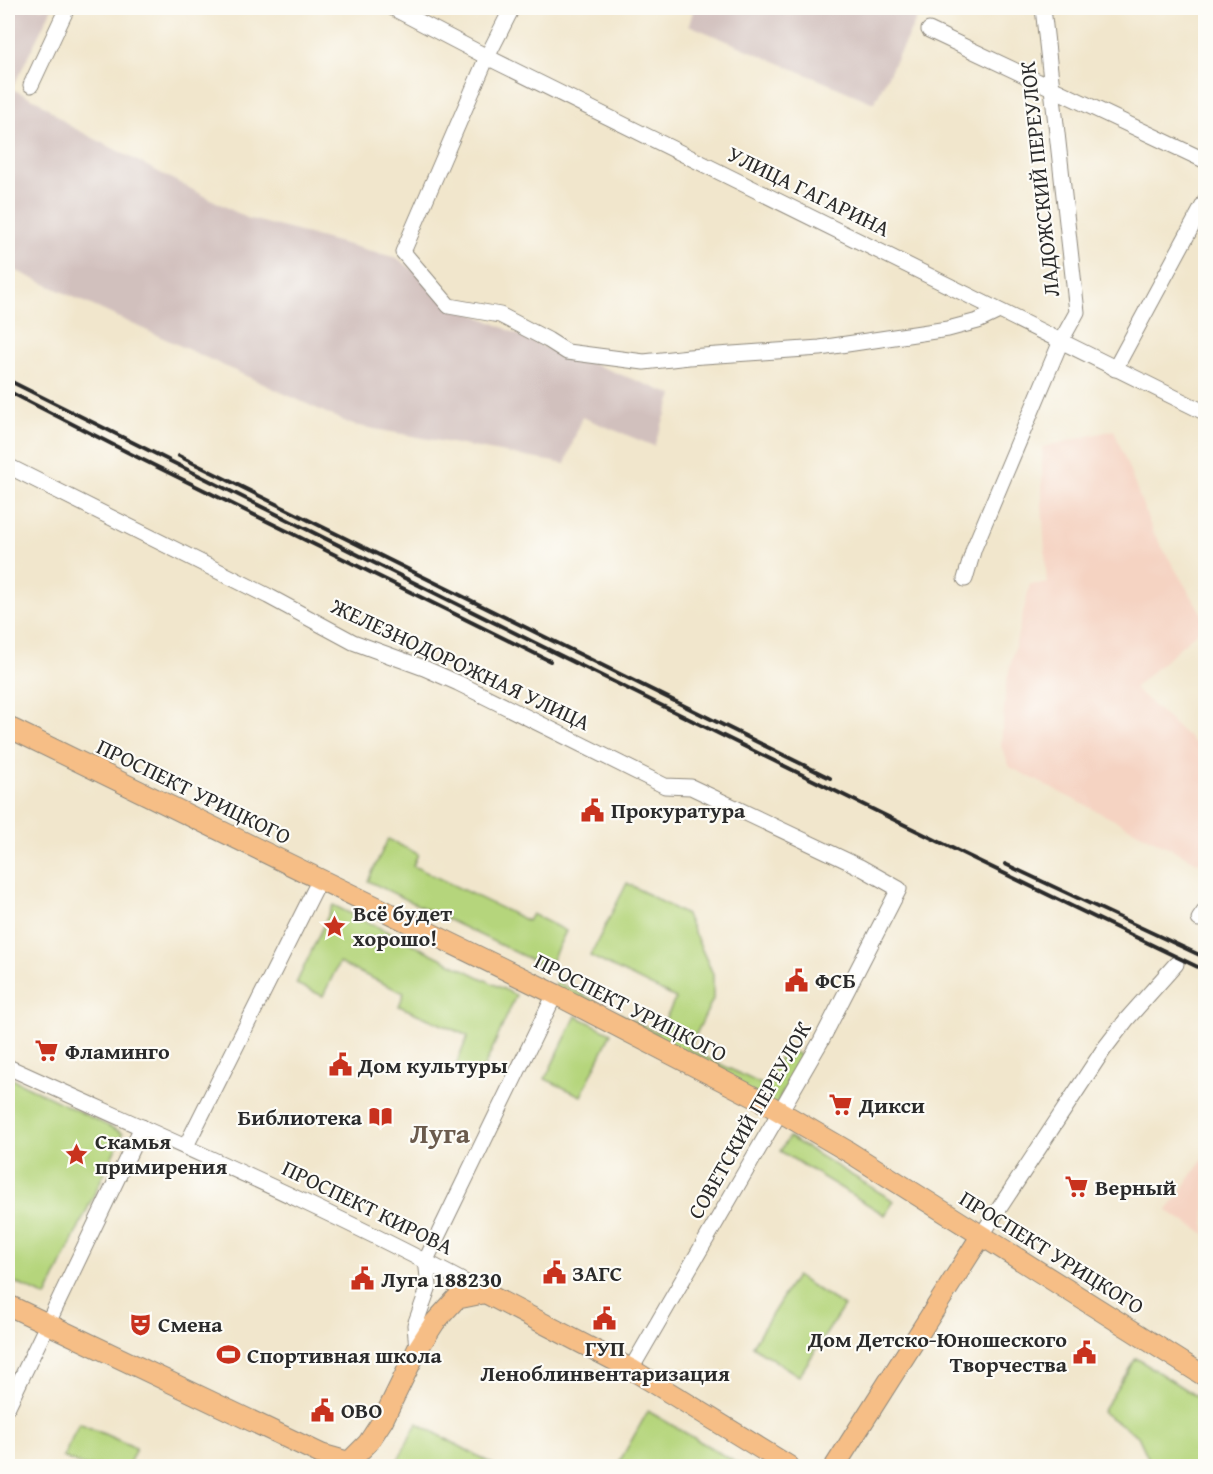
<svg xmlns="http://www.w3.org/2000/svg" width="1213" height="1474" font-family="'Gentium Book Plus',serif">
	<rect width="100%" height="100%" fill="#fdfcf7"/>
	<filter id="ink" filterUnits="userSpaceOnUse"><feTurbulence type="fractalNoise" baseFrequency=".0167" numOctaves="2"/><feDisplacementMap in="SourceGraphic" scale="12" xChannelSelector="R" yChannelSelector="G"/><feConvolveMatrix kernelMatrix="1 2 1 2 8 2 1 2 1" color-interpolation-filters="sRGB"/></filter>
	<filter id="wash" filterUnits="userSpaceOnUse"><feTurbulence type="fractalNoise" baseFrequency=".008" numOctaves="4" result="noise"/><feDisplacementMap in="SourceGraphic" scale="24" xChannelSelector="R" yChannelSelector="G"/><feGaussianBlur stdDeviation="1.35" result="paint"/><feColorMatrix in="noise" values="0 0 0 0 0 0 0 0 0 0 0 0 0 0 0 0 0 1.4 0 .05"/><feComposite in="paint" operator="in"/></filter>
	<g filter="url(#wash)">
		<rect width="100%" height="100%" fill="#f1e6cc"/>
		<g fill="#f5d3c2">
			<polygon points="1114,430 1153,532 1205,619 1205,625 1134,688 1205,752 1205,852 1199,863 1010,767 1001,746 1006,684 1030,584 1047,584 1042,504 1042,447"/>
			<polygon points="1205,1156 1205,1234 1167,1211"/>
		</g>
		<g fill="#d1c0bd">
			<polygon points="8,8 52,8 12,89 40,102 70,126 247,218 397,258 476,315 556,352 586,361 673,395 654,446 582,417 565,464 353,425 8,267"/>
			<polygon points="694,8 922,8 874,103 689,25"/>
		</g>
		<g fill="#b5d57c" stroke="#708054" stroke-width="1.5">
			<polygon points="388,839 418,854 413,866 528,921 532,914 566,931 548,968 368,881"/>
			<polygon points="627,883 686,915 713,974 713,999 689,1049 765,1086 785,1048 802,1056 775,1107 551,993 557,982 658,1033 676,998 590,956"/>
			<polygon points="333,905 516,995 480,1077 456,1065 468,1036 399,1006 404,993 339,963 323,996 296,984"/>
			<polygon points="576,1016 611,1033 581,1096 545,1079"/>
			<polygon points="8,1077 123,1133 46,1297 8,1279"/>
			<polygon points="789,1137 894,1201 885,1215 780,1151"/>
			<polygon points="796,1276 844,1306 799,1376 752,1346"/>
			<polygon points="1136,1358 1205,1402 1205,1448 1194,1466 1152,1466 1138,1436 1102,1412"/>
			<polygon points="648,1411 742,1466 617,1466"/>
			<polygon points="79,1423 136,1448 128,1466 84,1466 63,1457"/>
			<polygon points="417,1423 496,1466 395,1466"/>
		</g>
	</g>
	<g filter="url(#ink)">
		<g fill="none" stroke-linecap="round" stroke-linejoin="round">
			<defs>
				<g id="minor">
					<polyline points="393,8 487,57 1206,413"/>
					<polyline points="512,8 487,57 403,252 449,306 500,315 548,340 567,352 644,362 689,357 820,348 948,329 978,321 999,311"/>
					<polyline points="929,30 1206,161"/>
					<polyline points="31,85 67,8"/>
					<polyline points="1115,369 1206,200"/>
					<polyline points="8,466 268,596 353,642 424,668 458,683 665,786 691,787 860,867 899,889 821,1041 631,1369"/>
					<polyline points="965,579 974,548 1061,341 1077,312 1043,8"/>
					<polyline points="1199,919 1206,909"/>
					<path d="M8,1067C168,1140 330,1209 485,1293"/>
					<polyline points="186,1146 320,879"/>
					<polyline points="981,1236 1104,1049 1127,1019 1176,964"/>
					<polyline points="417,1350 415,1325 429,1286 426,1260 555,994"/>
					<polyline points="8,1406 142,1127"/>
				</g>
				<g id="major">
					<polyline points="8,727 555,994 760,1100 849,1152 1206,1377"/>
					<polyline points="8,1305 321,1454 349,1462 368,1443 383,1420 417,1350 435,1322 456,1299 485,1293 631,1369 789,1466"/>
					<polyline points="835,1466 981,1236"/>
				</g>
			</defs>
			<use href="#minor" stroke="#8e887c" stroke-width="17"/>
			<use href="#major" stroke="#8e887c" stroke-width="22"/>
			<use href="#minor" stroke="#fff" stroke-width="15"/>
			<use href="#major" stroke="#f6be86" stroke-width="20"/>
			<g stroke="#2b2b2b" stroke-width="4">
				<path d="M8,380C406,579 804,778 1206,971"/>
				<polyline points="8,391 131,454 550,661"/>
				<polyline points="179,456 830,778"/>
				<polyline points="1005,864 1206,958"/>
			</g>
		</g>
	</g>
	<defs>
		<symbol id="civic-bare" viewBox="-9 -9 18 18"><path d="M-.6-6.5H3V-4.5H.6V-3L4-1V1h2V6H-6V1h2V-1L-.6-3ZM-1.2 2.5V6h2.4V2.5Z" fill="#c8321e" stroke="#fdfcf7" stroke-width="2.5" paint-order="stroke"/></symbol>
		<symbol id="sight-bare" viewBox="-9 -9 18 18"><path d="M0-6L1.8-2.2L6-1.7L2.9 1.2L3.7 5.4L0 3.3L-3.7 5.4L-2.9 1.2L-6-1.7L-1.8-2.2Z" fill="#c8321e" stroke="#fdfcf7" stroke-width="2.5" paint-order="stroke"/></symbol>
		<symbol id="supermarket-bare" viewBox="-9 -9 18 18"><path d="M-6-5.5h2.5l.6 2H6L4.5 2H-2.5L-4.4-4H-6ZM-1.5 3.2a1.3 1.3 0 1 0 .1 0ZM3 3.2a1.3 1.3 0 1 0 .1 0Z" fill="#c8321e" stroke="#fdfcf7" stroke-width="2.5" paint-order="stroke"/></symbol>
		<symbol id="library-bare" viewBox="-9 -9 18 18"><path d="M-6-4Q-3-5.5-.7-3.5V5Q-3 3-6 4ZM6-4Q3-5.5 .7-3.5V5Q3 3 6 4Z" fill="#c8321e" stroke="#fdfcf7" stroke-width="2.5" paint-order="stroke"/></symbol>
		<symbol id="theatre-bare" viewBox="-9 -9 18 18"><path d="M-5-5.5Q0-4 5-5.5V0Q5 5 0 6Q-5 5-5 0ZM-3.3-2.5H-1v1.5H-3.3ZM1-2.5H3.3v1.5H1ZM-2.8 1Q0 5.5 2.8 1Z" fill="#c8321e" stroke="#fdfcf7" stroke-width="2.5" paint-order="stroke"/></symbol>
		<symbol id="stadium-bare" viewBox="-9 -9 18 18"><path d="M0-5a6.5 5 0 1 0 0 10a6.5 5 0 1 0 0-10ZM-3.5-1.8h7v3.6h-7Z" fill="#c8321e" stroke="#fdfcf7" stroke-width="2.5" paint-order="stroke"/></symbol>
	</defs>
	<g fill-rule="evenodd">
		<use href="#civic-bare" x="576" y="794" width="33" height="33"/>
		<use href="#sight-bare" x="318" y="910" width="33" height="33"/>
		<use href="#civic-bare" x="780" y="964" width="33" height="33"/>
		<use href="#supermarket-bare" x="30" y="1034" width="33" height="33"/>
		<use href="#civic-bare" x="324" y="1048" width="33" height="33"/>
		<use href="#supermarket-bare" x="824" y="1088" width="33" height="33"/>
		<use href="#library-bare" x="364" y="1100" width="33" height="33"/>
		<use href="#sight-bare" x="60" y="1138" width="33" height="33"/>
		<use href="#supermarket-bare" x="1060" y="1170" width="33" height="33"/>
		<use href="#civic-bare" x="538" y="1256" width="33" height="33"/>
		<use href="#civic-bare" x="346" y="1262" width="33" height="33"/>
		<use href="#civic-bare" x="588" y="1302" width="33" height="33"/>
		<use href="#theatre-bare" x="124" y="1308" width="33" height="33"/>
		<use href="#civic-bare" x="1068" y="1336" width="33" height="33"/>
		<use href="#stadium-bare" x="212" y="1338" width="33" height="33"/>
		<use href="#civic-bare" x="306" y="1394" width="33" height="33"/>
	</g>
	<g text-anchor="middle" dominant-baseline="central" stroke-width="4.5" stroke-linejoin="round" paint-order="stroke">
		<g font-size="22" fill="#2b2b2b" stroke="#fdfcf7">
			<text transform="translate(1039 179) rotate(-96)">ЛАДОЖСКИЙ ПЕРЕУЛОК</text>
			<text transform="translate(809 191) rotate(26)">УЛИЦА ГАГАРИНА</text>
			<text transform="translate(461 664) rotate(25)">ЖЕЛЕЗНОДОРОЖНАЯ УЛИЦА</text>
			<text transform="translate(194 791) rotate(26)">ПРОСПЕКТ УРИЦКОГО</text>
			<text transform="translate(631 1007) rotate(27)">ПРОСПЕКТ УРИЦКОГО</text>
			<text transform="translate(749 1120) rotate(-60)">СОВЕТСКИЙ ПЕРЕУЛОК</text>
			<text transform="translate(368 1207) rotate(26)">ПРОСПЕКТ КИРОВА</text>
			<text transform="translate(1052 1252) rotate(32)">ПРОСПЕКТ УРИЦКОГО</text>
		</g>
		<g font-size="22" font-weight="bold" fill="#2b2b2b" stroke="#fdfcf7" text-anchor="start">
			<text x="611" y="810">Прокуратура</text>
			<text x="353" y="913">Всё будет<tspan x="353" dy="25">хорошо!</tspan></text>
			<text x="815" y="980">ФСБ</text>
			<text x="65" y="1051">Фламинго</text>
			<text x="358" y="1065">Дом культуры</text>
			<text x="859" y="1105">Дикси</text>
			<text x="362" y="1117" text-anchor="end">Библиотека</text>
			<text x="95" y="1141">Скамья<tspan x="95" dy="25">примирения</tspan></text>
			<text x="1095" y="1187">Верный</text>
			<text x="572" y="1273">ЗАГС</text>
			<text x="381" y="1279">Луга 188230</text>
			<text x="158" y="1324">Смена</text>
			<text x="1067" y="1339" text-anchor="end">Дом Детско-Юношеского<tspan x="1067" dy="25">Творчества</tspan></text>
			<text x="605" y="1348" text-anchor="middle">ГУП<tspan x="605" dy="25">Леноблинвентаризация</tspan></text>
			<text x="247" y="1355">Спортивная школа</text>
			<text x="341" y="1410">ОВО</text>
		</g>
		<g font-size="28" font-weight="bold" fill="#6b5b4d" stroke="#fdfcf7">
			<text x="440" y="1132">Луга</text>
		</g>
	</g>
	<rect width="1213" height="1474" fill="none" stroke="#fdfcf7" stroke-width="30"/>
</svg>
